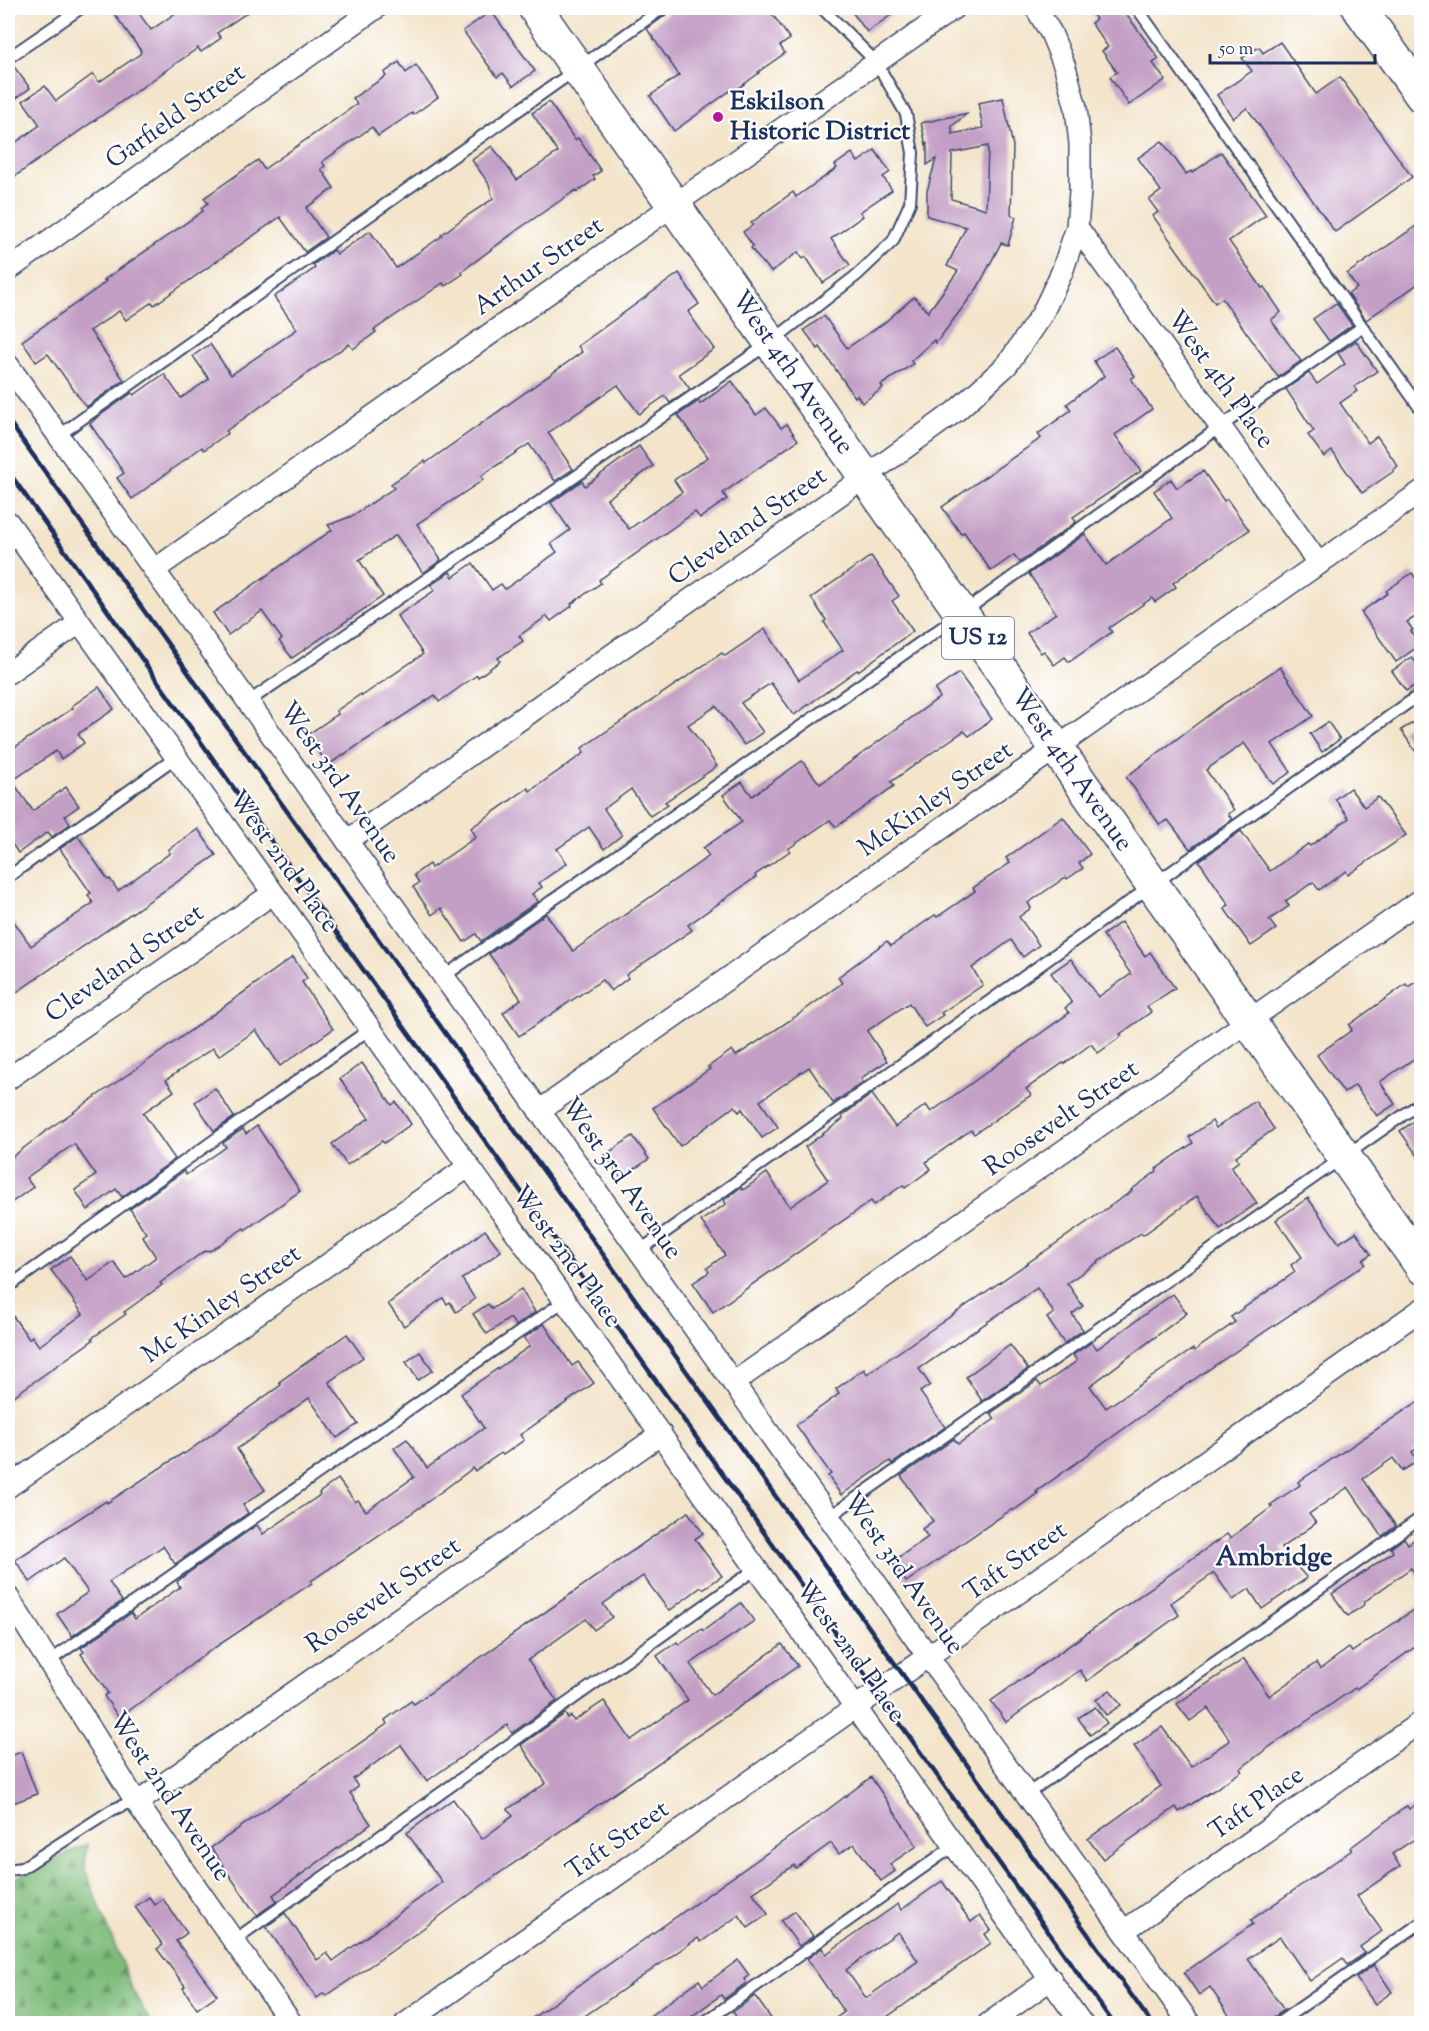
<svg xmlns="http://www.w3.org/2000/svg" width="1429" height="2031" font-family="'Sorts Mill Goudy',serif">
	<defs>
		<pattern id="forest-firs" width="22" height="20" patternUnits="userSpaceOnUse" patternTransform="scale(1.5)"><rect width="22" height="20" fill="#7ebc7a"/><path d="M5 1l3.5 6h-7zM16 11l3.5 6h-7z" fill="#669967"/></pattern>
	</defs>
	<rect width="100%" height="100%" fill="#fff"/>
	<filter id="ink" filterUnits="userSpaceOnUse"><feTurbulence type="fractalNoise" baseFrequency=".0167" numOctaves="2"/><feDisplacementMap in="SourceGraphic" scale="12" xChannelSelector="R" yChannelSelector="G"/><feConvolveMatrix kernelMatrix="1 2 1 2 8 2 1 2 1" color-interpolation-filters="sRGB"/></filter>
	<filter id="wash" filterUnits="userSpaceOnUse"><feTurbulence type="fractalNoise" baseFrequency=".008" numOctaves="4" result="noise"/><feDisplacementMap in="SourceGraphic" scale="24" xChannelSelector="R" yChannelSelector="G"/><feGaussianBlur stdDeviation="1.35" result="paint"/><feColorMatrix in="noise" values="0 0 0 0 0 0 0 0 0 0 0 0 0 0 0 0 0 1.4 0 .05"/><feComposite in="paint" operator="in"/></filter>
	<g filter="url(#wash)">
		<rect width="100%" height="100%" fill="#f3e4ca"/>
		<polygon fill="url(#forest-firs)" stroke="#4c766c" stroke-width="1.5" points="87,1844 85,1869 131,1987 151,2023 8,2023 8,1881"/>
		<g id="blocks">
			<g fill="#c39fc5" fill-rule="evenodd">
				<polygon points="110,8 135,8 151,30 183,8 254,8 217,33 221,38 201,52 198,48 8,181 8,148 40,125 23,101 45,86 56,101 93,74 99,82 140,54 141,51"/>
				<polygon points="670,8 768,8 790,39 780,46 785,53 758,72 759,73 736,90 734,88 674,131 650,96 679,75 647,29 667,14"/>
				<polygon points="849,8 901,8 867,32"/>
				<polygon points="1088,8 1122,8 1159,59 1153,63 1165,80 1129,105 1110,77 1117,72 1102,51 1108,47 1091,23 1096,19"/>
				<polygon points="491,11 535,71 513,86 503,73 497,77 463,31"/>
				<polygon points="1280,42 1316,94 1340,77 1412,177 1335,232 1247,108 1233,118 1217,95 1252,71 1242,58 1259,47 1263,53"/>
				<polygon points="399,62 406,73 416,65 438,97 413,115 412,113 378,136 372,127 322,162 325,166 321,169 334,188 306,208 326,237 305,252 280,217 154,305 152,302 126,320 119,311 90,331 124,380 86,407 48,354 36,362 22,341 98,288 106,281 104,280 203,211 201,208 208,203 204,198 258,160 264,169 357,104 353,98 386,76 384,73"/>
				<polygon points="12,64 30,88 8,104 8,65"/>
				<path d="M1003,98L1013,146L1011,215L1016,217L1008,245L1001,243L978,287L936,343L934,340L911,361L913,364L881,385L883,388L862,403L857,395L855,397L820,347L818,349L804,330L824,316L847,348L884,323L914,297L928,312L958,271L947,266L966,227L927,216V191L936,159L927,165V144L926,145L921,123L968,113L952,126V134L983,128L978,103ZM988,146L986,209L951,199L952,153Z"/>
				<polygon points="549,102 575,140 578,138 601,171 593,176 595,179 577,192 576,190 520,228 461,272 463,274 445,286 443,283 374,330 376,332 353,349 349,344 226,431 228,433 204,450 202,447 132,499 117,478 124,473 90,424 95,419 132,393 134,395 164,374 181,398 209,379 193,356 210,344 231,375 297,329 274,297 315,268 313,265 334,250 337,254 370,231 396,268 442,236 441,235 465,217 493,199 489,184 472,160 492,146 517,180 558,152 532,113"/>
				<polygon points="1162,141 1186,174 1191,171 1192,173 1221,152 1266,215 1229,241 1262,288 1264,287 1281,312 1271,320 1301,361 1278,377 1222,298 1215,303 1153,216 1158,212 1149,200 1161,191 1138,158"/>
				<polygon points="875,150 890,172 883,177 892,190 860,212 863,216 831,239 850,265 823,283 806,257 803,259 798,252 771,272 764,263 763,264 751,248 753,246 743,232 753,225 751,223 793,192 796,197 837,168 835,165 852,153 858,162"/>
				<polygon points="1422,222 1422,281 1366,320 1348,294 1357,288 1347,274"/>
				<polygon points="679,273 699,304 688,312 714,349 679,374 690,389 670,403 665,396 639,414 618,385 548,433 573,469 555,481 529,444 481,476 483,480 417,524 441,560 423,573 396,535 359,560 383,596 292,658 279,641 282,639 262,611 228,635 213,613 332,530 328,525 352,516 394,488 391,484 425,461 426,463 582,352 578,346"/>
				<polygon points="1336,303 1352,325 1329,341 1313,319"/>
				<polygon points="1356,341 1377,371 1354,387 1357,391 1340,403 1368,443 1377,436 1398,466 1393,470 1394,471 1362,493 1332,451 1324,457 1308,435 1314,431 1286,389 1309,373 1317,384 1345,364 1338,353"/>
				<polygon points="1115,347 1135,376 1131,379 1152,409 1115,435 1141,471 1073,517 1076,522 1020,562 1014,555 991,571 964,532 961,534 942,507 1041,438 1038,434 1071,410 1067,404 1104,376 1094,361"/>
				<polygon points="732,381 756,415 766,408 781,428 787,424 798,440 723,493 727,499 700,518 695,512 599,580 601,583 571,604 572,606 551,621 547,616 519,636 523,641 498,658 500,661 478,677 477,675 439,702 435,695 328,765 307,735 338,714 336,711 361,694 362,696 423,654 397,616 435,590 431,585 450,572 453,577 473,563 492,590 501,584 505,589 557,552 551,544 570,530 551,503 582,481 585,486 639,446 653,466 607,499 629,529 682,492 674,480 708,457 678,415 699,401 700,404"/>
				<polygon points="1203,471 1224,501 1227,499 1249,530 1173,583 1176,587 1155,602 1152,598 1109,628 1112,632 1069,662 1065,657 1054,665 1044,651 1041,653 1027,633 1056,613 1029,574 1085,534 1106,565 1172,518 1154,491 1171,479 1177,488"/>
				<polygon points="871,556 899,596 892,601 913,631 858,671 857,670 794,715 771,683 741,703 763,732 744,745 716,706 688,725 717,766 665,802 668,804 650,816 631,789 604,809 622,835 604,849 589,827 557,849 567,863 539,883 542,887 532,894 538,901 481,941 476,934 464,942 441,908 432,915 413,887 419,883 414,875 429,864 431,868 476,837 471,828 528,788 530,791 584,753 582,748 722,653 725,656 765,629 799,680 843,650 824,622 826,620 811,598"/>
				<polygon points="1412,573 1422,586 1422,613 1407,622 1413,630 1411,631 1420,645 1396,662 1361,612 1388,593 1386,591"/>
				<polygon points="1412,657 1422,671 1422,681 1406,691 1392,671"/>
				<polygon points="1280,667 1313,716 1272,744 1291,772 1273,784 1244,743 1206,770 1234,810 1228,814 1232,819 1190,849 1168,820 1160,825 1126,777 1222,705"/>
				<polygon points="959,673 992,719 969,736 964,731 933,752 891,782 894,786 836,827 830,820 788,849 790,851 755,875 756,877 688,925 692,930 626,975 628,978 611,991 602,980 519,1036 503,1013 521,999 489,954 546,914 573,951 709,856 703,848 742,822 723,795 742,782 752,796 802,761 820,784 940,697 935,690"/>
				<polygon points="99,687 114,709 78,734 84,743 61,759 56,751 12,781 33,811 66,787 79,806 65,816 70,824 52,837 48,832 18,853 8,838 8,752 73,708 72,706"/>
				<polygon points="1422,717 1422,761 1401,730"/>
				<polygon points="1328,722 1340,739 1322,752 1310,734"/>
				<polygon points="1350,788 1364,807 1378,797 1406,835 1348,875 1346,871 1319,890 1313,882 1299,892 1285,901 1289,906 1269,920 1276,929 1251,946 1224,908 1229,905 1199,861 1241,831 1270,871 1308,844 1310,846 1349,818 1335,799"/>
				<polygon points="1063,817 1090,854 1079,863 1083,868 1067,879 1066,877 1028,903 1031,908 1019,917 1039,945 1023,957 1011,940 972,968 983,985 941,1013 943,1015 925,1027 909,1003 867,1031 887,1061 861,1078 863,1082 833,1103 809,1067 760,1101 778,1127 762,1138 742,1109 739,1112 735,1106 680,1146 653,1108 710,1069 708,1067 732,1050 736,1056 795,1017 842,983 838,977 887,941 891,946 935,915 937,917 975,891 973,888 1010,863 1006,858"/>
				<polygon points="198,829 216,855 8,998 8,913 31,946 93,903 88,895 91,893 60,849 78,836 108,880 110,879 118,891 170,853 168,850"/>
				<polygon points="1121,922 1145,956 1150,952 1175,988 1147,1007 1151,1012 1120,1034 1122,1036 1098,1053 1091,1044 1064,1064 1063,1063 1026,1089 1031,1095 974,1134 971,1130 926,1162 931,1169 905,1188 903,1185 874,1205 871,1201 713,1312 693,1283 709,1272 707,1268 725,1255 701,1221 726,1204 724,1200 741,1187 743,1190 767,1173 790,1207 828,1180 805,1147 843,1119 842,1116 872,1094 895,1127 926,1105 931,1112 973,1082 1069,1013 1065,1008 1072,1003 1051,973 1071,959 1098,997 1131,974 1103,935"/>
				<polygon points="293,957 307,978 302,982 333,1029 280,1066 256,1030 219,1056 213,1048 166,1080 174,1091 143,1113 175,1159 122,1197 116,1189 88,1210 75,1190 96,1175 74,1144 26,1178 33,1187 8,1205 8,1152 12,1157 50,1128 162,1051"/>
				<polygon points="1422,978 1422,1053 1380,1082 1395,1104 1377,1116 1355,1085 1344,1093 1317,1055 1352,1030 1349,1025 1406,984 1408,987"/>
				<polygon points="362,1063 392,1105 396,1102 411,1124 384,1143 382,1141 347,1165 332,1144 369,1118 340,1079"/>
				<polygon points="215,1088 234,1117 214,1131 195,1102"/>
				<polygon points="1255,1101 1274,1129 1236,1156 1239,1161 1231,1167 1257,1203 1220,1229 1197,1196 1143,1235 1141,1233 1067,1283 1083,1306 1072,1314 1083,1330 1064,1343 1047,1318 1054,1313 1037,1288 919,1369 930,1385 920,1392 945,1427 892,1464 890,1461 841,1495 828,1476 831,1474 796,1425 839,1394 836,1389 864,1369 867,1374 1132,1191 1131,1190 1157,1171 1156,1169 1193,1143 1189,1137 1212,1121 1216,1128"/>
				<polygon points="1422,1116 1422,1162 1400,1131"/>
				<polygon points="257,1126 300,1191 245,1230 244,1228 238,1232 210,1251 209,1250 203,1252 160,1283 162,1285 124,1312 126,1314 92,1338 93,1340 8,1400 8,1309 29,1339 32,1336 39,1346 83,1314 51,1270 70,1256 88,1281 114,1262 126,1279 156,1257 142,1236 146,1233 130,1209 184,1171 186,1175 226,1147 223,1143 243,1129 246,1134"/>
				<polygon points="633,1136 649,1159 621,1178 605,1155"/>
				<polygon points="1308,1198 1339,1243 1356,1232 1371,1254 1363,1260 1365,1264 1168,1397 1036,1492 1038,1493 1013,1511 1012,1509 906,1582 892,1562 928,1537 922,1529 933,1521 901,1476 954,1439 958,1444 995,1419 991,1413 1037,1381 1041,1386 1077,1361 1073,1355 1092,1342 1097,1349 1173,1294 1187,1313 1090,1386 1106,1408 1193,1349 1194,1351 1235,1322 1231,1317 1295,1272 1291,1265 1302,1257 1276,1220"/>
				<polygon points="485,1230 501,1251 462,1279 475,1299 456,1312 450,1302 447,1304 443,1298 404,1326 388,1304"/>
				<polygon points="521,1289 535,1312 516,1326 510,1318 487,1334 473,1314 488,1304 492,1309"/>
				<polygon points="544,1324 572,1366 578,1362 594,1383 520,1435 524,1440 503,1455 501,1453 475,1471 473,1468 422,1506 311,1581 312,1583 211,1650 119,1718 104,1696 108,1693 81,1654 84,1652 81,1648 131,1613 135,1619 180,1587 177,1582 184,1576 257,1525 263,1534 320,1495 319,1493 338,1479 355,1502 358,1500 366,1511 414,1477 394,1448 407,1439 427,1468 484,1428 461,1394 530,1346 524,1338"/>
				<polygon points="347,1334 363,1357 329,1382 358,1424 337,1438 309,1398 237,1449 265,1490 243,1505 248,1513 175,1564 163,1546 109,1582 122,1601 72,1636 57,1614 88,1592 64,1558 30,1582 15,1560 106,1501 107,1503 183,1453 184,1454 281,1385 279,1382"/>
				<polygon points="1010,1345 1028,1369 982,1401 966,1377"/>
				<polygon points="420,1352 433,1370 418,1380 406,1362"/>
				<polygon points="1422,1399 1422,1445 1412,1452 1418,1461 1402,1471 1393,1458 1363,1479 1396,1526 1382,1536 1348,1487 1309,1514 1316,1523 1281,1548 1307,1578 1262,1609 1249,1589 1233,1600 1214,1573 1171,1603 1179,1615 1087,1681 1080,1670 1006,1722 991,1701 1227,1534 1230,1538 1272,1507 1270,1505 1300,1485 1298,1482"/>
				<polygon points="688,1512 703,1533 695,1539 722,1576 703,1589 701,1587 669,1611 643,1576 603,1604 612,1617 594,1630 586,1619 528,1660 557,1701 512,1733 507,1725 427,1781 401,1745 353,1779 358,1787 350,1793 371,1824 273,1895 277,1901 257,1915 253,1910 211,1848 387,1724 385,1720 411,1701 414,1704"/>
				<polygon points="1404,1538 1408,1544 1415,1539 1422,1548 1422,1583 1411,1568 1364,1602 1365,1604 1348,1616 1332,1594 1393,1552 1391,1548"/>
				<polygon points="741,1603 754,1621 690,1664 712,1695 782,1644 798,1666 491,1879 389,1953 326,1996 324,1993 317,1998 266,1927 285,1913 317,1960 327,1953 333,1961 442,1882 407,1833 453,1799 482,1839 513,1816 508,1809 546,1783 521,1745 565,1714 568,1718 571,1716 574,1721 604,1701 631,1740 688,1700 657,1656 677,1642 679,1645 702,1629 703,1631"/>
				<polygon points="1422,1604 1422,1642 1356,1689 1355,1688 1265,1750 1240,1769 1242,1771 1214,1790 1179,1812 1176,1807 1103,1859 1088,1839 1161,1786 1134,1746 1162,1727 1191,1767 1230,1740 1208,1708 1190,1721 1177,1704 1244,1659 1269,1696 1316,1663 1320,1669 1349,1648 1352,1652"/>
				<polygon points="1110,1690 1121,1705 1106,1715 1096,1700"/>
				<polygon points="1095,1707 1107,1723 1090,1735 1078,1718"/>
				<polygon points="21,1752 37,1794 8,1805 8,1757"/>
				<polygon points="871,1777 917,1846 890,1864 895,1871 881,1881 854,1844 839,1854 831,1843 796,1868 794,1865 753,1893 768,1914 748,1928 739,1915 701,1942 698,1938 573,2024 524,2024 818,1817"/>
				<polygon points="1422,1800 1422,1834 1392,1854 1400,1866 1357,1896 1382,1931 1360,1947 1365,1953 1347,1965 1343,1958 1310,1981 1280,1937 1248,1959 1284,2010 1272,2018 1270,2024 1235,2024 1210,1987 1199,1995 1184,1973 1253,1924 1251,1920 1352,1850 1350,1848 1381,1825 1407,1806 1409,1809"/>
				<path d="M942,1881L971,1922L980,1915L991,1930L985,1934L991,1943L877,2024H828L844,2012L807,1959L822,1948L826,1954L898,1904L901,1910ZM898,1932L918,1961L866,1998L846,1970Z"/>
				<polygon points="149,1897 155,1905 163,1899 187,1933 176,1941 217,1995 197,2009 183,1988 185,1986 157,1949 163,1945 135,1907"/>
				<polygon points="795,1911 813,1936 799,1946 781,1921"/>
				<polygon points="738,1960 749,1975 744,1979 746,1983 724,1999 721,1995 681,2024 639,2024 699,1980 703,1986"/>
				<polygon points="1374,1965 1392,1992 1375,2004 1356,1978"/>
				<polygon points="755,1996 775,2024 741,2024 733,2012"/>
			</g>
		</g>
	</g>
	<g filter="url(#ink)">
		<use href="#blocks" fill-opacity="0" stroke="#3b4a6e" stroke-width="1.5"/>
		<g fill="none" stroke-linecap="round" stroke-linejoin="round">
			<defs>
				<g id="service">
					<polyline points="1137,8 1422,411"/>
					<polyline points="8,58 81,8"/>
					<polyline points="58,436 663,8"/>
					<polyline points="248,702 771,342 857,275 893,241 910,203 913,153 906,114 876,62 822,8"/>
					<polyline points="8,877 175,758"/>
					<polyline points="443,977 961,614 1220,427 1362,327"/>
					<polyline points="639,1251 1422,693"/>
					<polyline points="8,1287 370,1029"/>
					<polyline points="829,1517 1422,1102"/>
					<polyline points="48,1662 564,1301"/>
					<polyline points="1027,1794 1422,1517"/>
					<polyline points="8,1870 22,1868 112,1810 126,1804 137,1803"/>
					<polyline points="233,1941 757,1568"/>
					<polyline points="702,2024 955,1845"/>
					<polyline points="1277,2024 1422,1922"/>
				</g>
				<g id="minor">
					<polyline points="1077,227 1319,564"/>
					<polyline points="8,270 376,8"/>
					<polyline points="8,365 1190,2024"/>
					<polyline points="8,522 1082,2024"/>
					<polyline points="154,570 954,8"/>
					<polyline points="8,673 79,623"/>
					<polyline points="347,841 865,477 956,411 1007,365 1042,314 1062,272 1077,227 1080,192 1080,144 1076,108 1065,67 1051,33 1036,8"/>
					<polyline points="8,1079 272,894"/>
					<polyline points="539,1111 1422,491"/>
					<polyline points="733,1383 1422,899"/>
					<polyline points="8,1487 468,1167"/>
					<polyline points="8,1597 137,1803 292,2024"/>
					<polyline points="137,1803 661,1434"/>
					<polyline points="1124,1931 1422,1721"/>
					<polyline points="405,2024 1422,1309"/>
					<polyline points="988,2024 1051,1979"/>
				</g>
				<g id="primary">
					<polyline points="535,8 1422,1267"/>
					<polyline points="1359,8 1422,96"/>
				</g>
			</defs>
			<use href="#service" stroke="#3b4a6e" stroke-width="14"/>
			<use href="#minor" stroke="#3b4a6e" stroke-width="24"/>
			<use href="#primary" stroke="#3b4a6e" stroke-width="36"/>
			<use href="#service" stroke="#fff" stroke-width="10"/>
			<use href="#minor" stroke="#fff" stroke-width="21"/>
			<use href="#primary" stroke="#fff" stroke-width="33"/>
			<g stroke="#1b2f5e" stroke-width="4.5">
				<polyline points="8,420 1152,2024"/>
				<polyline points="8,471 1114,2024"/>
			</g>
		</g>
	</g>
	<circle fill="#b5179e" stroke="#fff" stroke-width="2" cx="718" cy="117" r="6"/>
	<g text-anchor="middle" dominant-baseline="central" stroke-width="4.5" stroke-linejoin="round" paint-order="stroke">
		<rect fill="#fff" stroke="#5f6d8e" stroke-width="1.5" x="942" y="617" width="72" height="42" rx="4.5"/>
		<g font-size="24" font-weight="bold" fill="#1b2f5e">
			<text x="978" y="638">US 12</text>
		</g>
		<g font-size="26" font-weight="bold" fill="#1b2f5e" stroke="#fff" text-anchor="start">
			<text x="730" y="102">Eskilson<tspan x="730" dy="30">Historic District</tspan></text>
		</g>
		<g font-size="26" fill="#1b2f5e" stroke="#fff">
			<text transform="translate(176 117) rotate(-35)">Garfield Street</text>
			<text transform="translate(539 267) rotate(-35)">Arthur Street</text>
			<text transform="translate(792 373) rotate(55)">West 4th Avenue</text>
			<text transform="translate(1220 380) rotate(54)">West 4th Place</text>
			<text transform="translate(748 527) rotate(-35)">Cleveland Street</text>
			<text transform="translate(1071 770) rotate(55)">West 4th Avenue</text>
			<text transform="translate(339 783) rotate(55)">West 3rd Avenue</text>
			<text transform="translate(936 800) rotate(-35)">McKinley Street</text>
			<text transform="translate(283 862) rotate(54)">West 2nd Place</text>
			<text transform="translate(125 964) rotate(-35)">Cleveland Street</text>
			<text transform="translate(1062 1119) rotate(-35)">Roosevelt Street</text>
			<text transform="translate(621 1179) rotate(55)">West 3rd Avenue</text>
			<text transform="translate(566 1257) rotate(54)">West 2nd Place</text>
			<text transform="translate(222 1305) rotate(-35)">Mc Kinley Street</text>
			<text transform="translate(1016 1562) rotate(-35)">Taft Street</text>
			<text transform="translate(903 1574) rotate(55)">West 3rd Avenue</text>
			<text transform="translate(384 1596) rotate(-35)">Roosevelt Street</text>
			<text transform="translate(850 1652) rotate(54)">West 2nd Place</text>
			<text transform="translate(169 1797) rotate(56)">West 2nd Avenue</text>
			<text transform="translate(1257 1804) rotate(-35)">Taft Place</text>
			<text transform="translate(618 1841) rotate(-35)">Taft Street</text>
		</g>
		<g font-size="27" font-weight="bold" fill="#1b2f5e" stroke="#fff">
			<text x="1274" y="1558">Ambridge</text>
		</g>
	</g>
	<rect width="1429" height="2031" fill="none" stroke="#fff" stroke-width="30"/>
	<path d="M1210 54v9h165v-9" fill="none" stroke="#1b2f5e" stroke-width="3"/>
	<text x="1219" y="54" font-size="18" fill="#1b2f5e" stroke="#ffffff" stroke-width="4.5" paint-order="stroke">50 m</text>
</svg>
